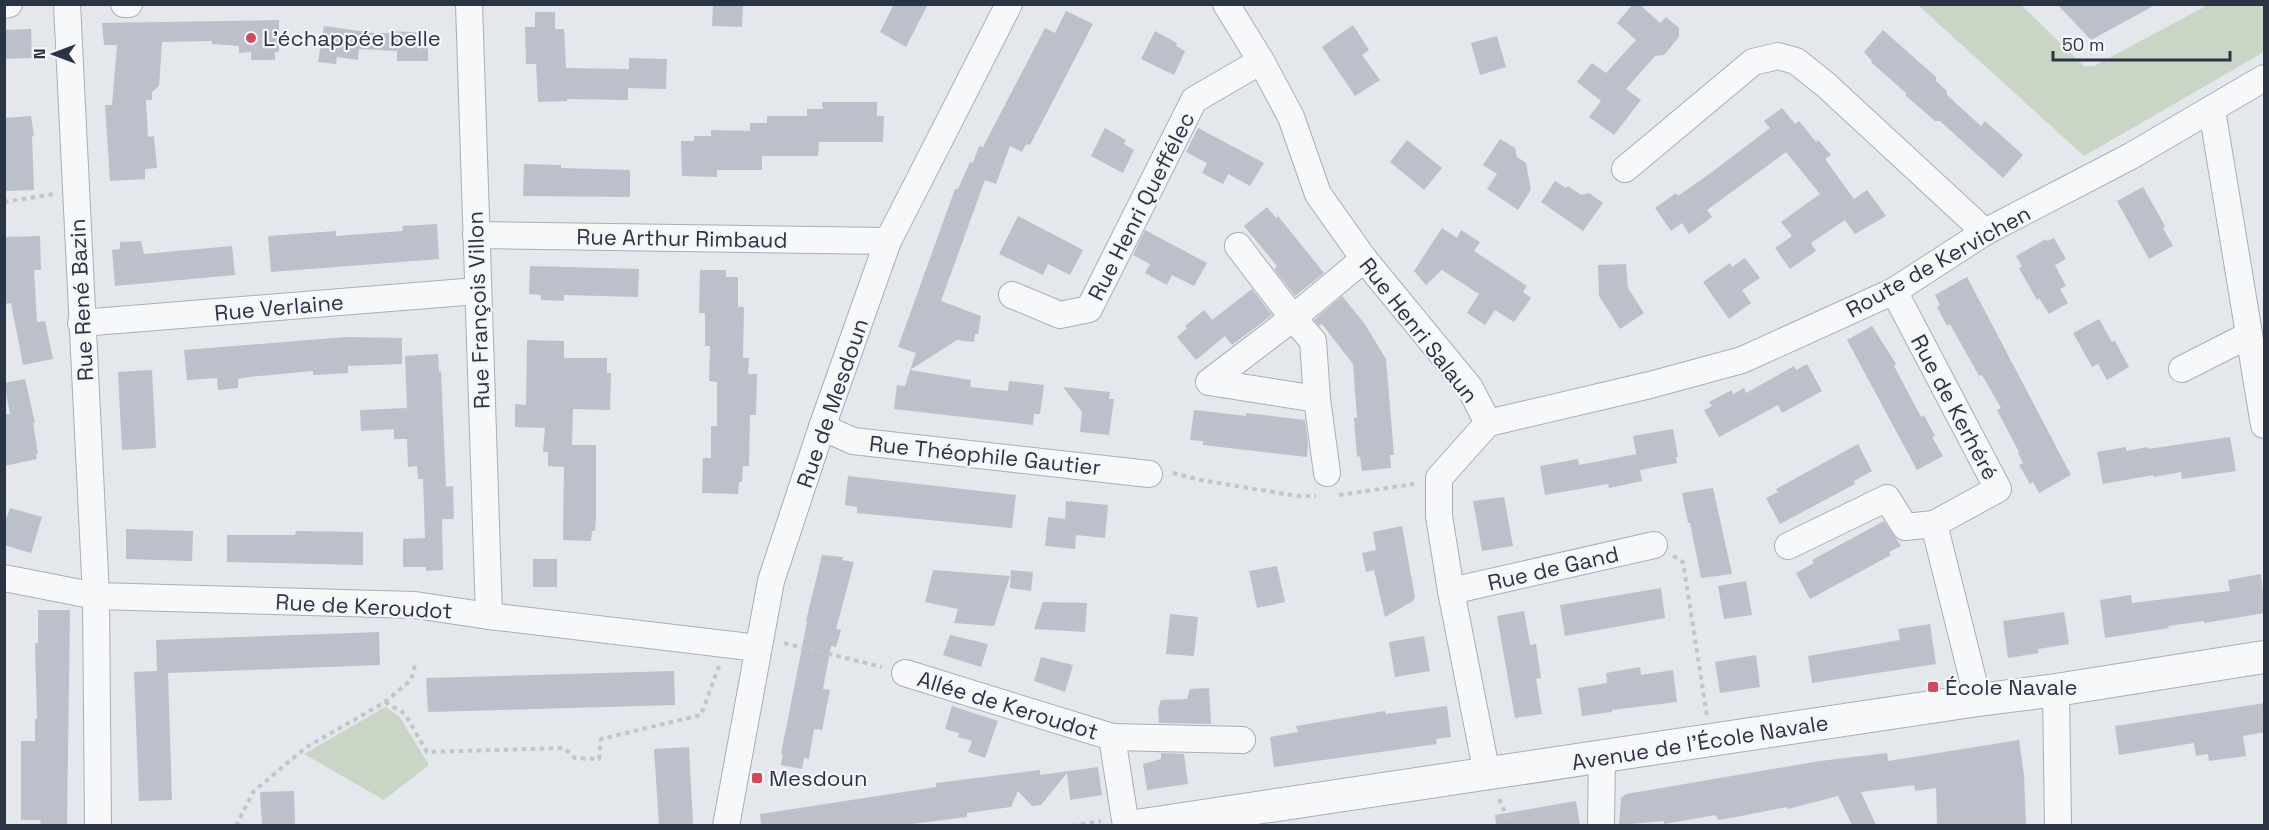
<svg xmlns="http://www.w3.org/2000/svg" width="2269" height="830" font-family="'Space Grotesk',sans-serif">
	<rect width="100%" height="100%" fill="#e4e7ec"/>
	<g fill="#c9d6c5">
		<polygon points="1918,5 2021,5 2084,66 2094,66 2208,5 2264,5 2264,52 2084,156"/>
		<polygon points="385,707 399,716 429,765 384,800 304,754"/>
	</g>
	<g fill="#bbc0ca">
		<polygon points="713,4 743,4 742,27 712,26"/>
		<polygon points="894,4 928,4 906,47 880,32"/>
		<polygon points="1633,4 1639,4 1660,23 1666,17 1679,28 1679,37 1664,55 1655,56 1626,89 1641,100 1614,135 1589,117 1601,101 1577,82 1592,63 1606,73 1636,40 1617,23"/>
		<polygon points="2057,4 2157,4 2091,40"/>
		<polygon points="1066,11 1093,24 1030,145 1026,144 1022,152 1010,146 996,184 985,180 941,301 981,316 978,334 975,334 974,342 957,340 910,370 916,353 898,347 955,189 958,189 970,162 973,163 979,146 983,147 1045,28 1055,33"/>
		<polygon points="535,12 555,12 555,29 564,29 566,68 629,69 629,58 667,59 666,89 628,88 628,100 567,99 567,101 538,102 536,64 526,64 525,27 535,27"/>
		<polygon points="279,20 279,52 275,52 275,60 251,60 251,52 239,53 239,46 212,44 212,41 162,42 159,86 152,92 152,100 146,100 148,137 154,136 157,168 145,169 145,179 110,181 105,105 112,105 117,45 104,45 102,23"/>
		<polygon points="1353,25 1369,50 1362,55 1380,80 1355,96 1322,47"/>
		<polygon points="324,26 374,33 390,33 390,31 428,33 428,61 397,61 397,51 359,49 358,60 337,57 336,64 318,62"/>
		<polygon points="31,29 32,58 4,59 4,30"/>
		<polygon points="1883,30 1936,77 1936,81 1947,91 1947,95 1981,126 1985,121 2023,155 2003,178 1940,121 1935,121 1905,95 1907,94 1871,62 1872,61 1864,52"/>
		<polygon points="1155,31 1177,43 1176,46 1185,51 1174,75 1141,59"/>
		<polygon points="1497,36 1506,67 1480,75 1471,43"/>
		<polygon points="822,102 877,102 877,116 884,116 883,142 819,142 818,156 762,156 762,170 717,170 717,177 682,176 681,141 694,141 694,136 711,136 711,130 750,131 750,123 767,123 767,116 807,116 807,109 823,109"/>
		<polygon points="1782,108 1795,124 1799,121 1816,142 1818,140 1831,155 1825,159 1854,199 1867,190 1886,216 1855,234 1845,220 1811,243 1816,251 1790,269 1775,248 1792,236 1781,222 1820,194 1786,152 1707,210 1712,217 1689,234 1682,223 1671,231 1655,208 1676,193 1678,196 1712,172 1770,128 1764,121"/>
		<polygon points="31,116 34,136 32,136 34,190 5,191 4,118"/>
		<polygon points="1105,128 1126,140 1124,144 1134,150 1123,173 1091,156"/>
		<polygon points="1198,128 1264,163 1250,186 1228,174 1223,184 1202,173 1207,163 1186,152"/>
		<polygon points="1500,139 1515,148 1517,157 1526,163 1531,190 1518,210 1487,189 1497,174 1483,165"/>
		<polygon points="1407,140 1442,168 1424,190 1390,162"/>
		<polygon points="524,164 561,165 561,168 630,170 630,197 523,196"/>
		<polygon points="1555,181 1566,188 1568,186 1581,195 1589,193 1603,203 1583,231 1541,202"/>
		<polygon points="2143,187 2165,226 2163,228 2173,246 2149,259 2117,201"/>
		<polygon points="1267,207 1276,218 1278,216 1324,273 1295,296 1274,269 1277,266 1244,226"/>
		<polygon points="1018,216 1083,250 1070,275 1048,264 1043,275 999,254"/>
		<polygon points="437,224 439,259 271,272 268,236 336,231 336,236 403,231 402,226"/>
		<polygon points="1442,228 1457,238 1461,230 1480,242 1474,251 1527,286 1523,292 1531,298 1514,322 1495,310 1485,325 1467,313 1479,294 1442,270 1426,285 1414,271"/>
		<polygon points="1145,230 1207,263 1194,286 1172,275 1167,285 1145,273 1150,264 1133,255"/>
		<polygon points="40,236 41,270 34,270 37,322 45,321 53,359 23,365 11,303 4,304 4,237"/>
		<polygon points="2054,238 2066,259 2055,265 2066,286 2060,289 2068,303 2049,314 2039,298 2037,300 2019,268 2022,266 2016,256 2046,239 2047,241"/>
		<polygon points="141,241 144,254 232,246 235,275 115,286 112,250 120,249 120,242"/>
		<polygon points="1745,258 1760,278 1742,290 1751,303 1729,319 1703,282 1730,263 1732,267"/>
		<polygon points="1626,264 1628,288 1644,313 1620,329 1599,296 1598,265"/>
		<polygon points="530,266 639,269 638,297 564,295 564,301 541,300 541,295 529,294"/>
		<polygon points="700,270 726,270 726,277 738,277 738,307 744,307 743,358 749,358 748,374 757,374 756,415 750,415 749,466 743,466 742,482 739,482 738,494 702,493 703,458 711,458 711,426 717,426 717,382 709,381 710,346 705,346 705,313 699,313"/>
		<polygon points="1967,277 2071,475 2039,493 2033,482 2030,484 2019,465 2023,463 2018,453 2019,452 1997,410 2001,408 1982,375 1979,376 1950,324 1947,326 1937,307 1940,305 1935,295"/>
		<polygon points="1252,289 1272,315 1232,345 1225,336 1196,360 1177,337 1187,328 1185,326 1204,310 1212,320"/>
		<polygon points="1342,296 1364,323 1386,359 1394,455 1390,455 1391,468 1362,471 1360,456 1357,457 1354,418 1357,418 1353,364 1322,324 1319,326 1314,320"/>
		<polygon points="2099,319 2112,342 2115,341 2129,367 2107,380 2098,364 2092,367 2073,333"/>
		<polygon points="1872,326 1896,364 1894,366 1921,417 1924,415 1935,436 1932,437 1943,456 1917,470 1847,340"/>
		<polygon points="346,337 402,338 402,364 348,366 348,373 313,375 313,371 249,377 238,379 238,388 218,390 217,378 187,380 184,350"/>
		<polygon points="527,340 564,341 564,358 607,358 607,373 611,373 610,410 573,409 572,445 596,445 596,517 595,531 592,531 591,541 563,540 564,467 548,466 548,452 543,452 545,428 515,427 515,404 526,405"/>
		<polygon points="438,354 439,372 441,371 446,487 453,486 454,519 442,519 443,570 426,571 426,567 403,567 403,539 425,538 423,479 418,479 417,466 408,467 407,439 394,439 394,429 361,431 360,410 407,408 405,356"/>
		<polygon points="1807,364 1822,391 1782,413 1778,405 1719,437 1704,410 1712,406 1709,402 1732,390 1733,394 1744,388 1746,393 1794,366 1796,370"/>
		<polygon points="152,370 156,448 122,450 118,372"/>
		<polygon points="910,370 971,380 970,387 1008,391 1009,381 1044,385 1040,414 1034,414 1033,425 894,409 897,385 905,386"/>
		<polygon points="25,379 35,423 33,423 38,454 36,454 37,459 4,466 4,414 10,414 4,383"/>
		<polygon points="1063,387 1110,392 1109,399 1114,399 1109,435 1080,432 1082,412"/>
		<polygon points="1194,410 1246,416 1246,413 1305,420 1308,445 1307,457 1203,445 1203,441 1190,440"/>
		<polygon points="1673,429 1678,457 1676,457 1677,463 1640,470 1642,481 1609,488 1608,484 1545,495 1540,466 1578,459 1579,465 1637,454 1639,469 1633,436"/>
		<polygon points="2230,437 2236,471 2182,479 2181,472 2154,477 2153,475 2103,484 2097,452 2126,447 2126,451 2148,447 2148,449"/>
		<polygon points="1858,444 1872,471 1854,481 1855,484 1780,524 1766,498 1778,492 1776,489"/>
		<polygon points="848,476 1016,495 1012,528 857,513 857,507 845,505"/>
		<polygon points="1713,488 1732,574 1701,578 1690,523 1688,523 1682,493"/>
		<polygon points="1504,497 1513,546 1482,551 1473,501"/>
		<polygon points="1066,501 1108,505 1105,538 1076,535 1075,549 1045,546 1048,517 1065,519"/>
		<polygon points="10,508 42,517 31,553 4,545 4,524"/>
		<polygon points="1884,521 1901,546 1889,552 1891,555 1810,599 1796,573 1814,563 1812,560"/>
		<polygon points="1402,526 1415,597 1413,601 1385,617 1374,570 1366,572 1362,553 1376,550 1373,532"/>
		<polygon points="126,529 193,531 192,561 126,559"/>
		<polygon points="296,531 363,532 363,565 227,562 227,535 295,535"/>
		<polygon points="822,555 843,557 842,560 854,562 836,629 841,630 836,647 831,646 823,689 830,690 822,730 814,729 809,759 804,758 802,769 781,765 783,754 781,754 807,622 806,621"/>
		<rect x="533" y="559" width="24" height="28"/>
		<polygon points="1277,566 1285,602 1257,608 1249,571"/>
		<polygon points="933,570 1010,576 994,626 954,623 958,609 925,602"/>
		<polygon points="1011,570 1033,572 1031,591 1010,588"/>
		<polygon points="2261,574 2265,613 2204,623 2204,621 2168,626 2169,628 2105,638 2100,600 2131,595 2132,603 2230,591 2228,580"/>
		<polygon points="1746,581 1752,615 1724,619 1718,586"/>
		<polygon points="1661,588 1665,618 1565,636 1560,605"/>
		<polygon points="1043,602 1087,603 1085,632 1034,629"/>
		<polygon points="38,610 70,610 67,825 41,825 40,820 21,820 21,741 35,741 35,719 37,719 35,643 38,643"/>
		<polygon points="1524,611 1530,645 1536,644 1541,678 1536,679 1542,714 1515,718 1497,616"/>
		<polygon points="2064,612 2069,644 2038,649 2039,653 2008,658 2003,621"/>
		<polygon points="1170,614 1198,617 1194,656 1166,654"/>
		<polygon points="1930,624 1936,664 1812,683 1808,656 1900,640 1898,629"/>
		<polygon points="379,632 380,665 168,673 172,800 139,801 134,672 157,671 156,640"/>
		<polygon points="950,635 988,644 981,667 943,655"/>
		<polygon points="1424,636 1430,671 1395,677 1389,642"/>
		<polygon points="1756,655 1760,687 1720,693 1715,662"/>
		<polygon points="1041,657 1073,665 1065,692 1034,681"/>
		<polygon points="1640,667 1641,675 1673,670 1677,702 1612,710 1612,712 1582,716 1578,688 1607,683 1606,673"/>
		<polygon points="674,671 675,705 428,712 426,678"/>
		<polygon points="1209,688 1211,724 1159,723 1158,709 1161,700 1187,699 1190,689"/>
		<polygon points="2265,703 2265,732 2243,736 2246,756 2209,761 2208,754 2196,756 2194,743 2119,755 2115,726"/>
		<polygon points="952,706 998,721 985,758 968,752 972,741 958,737 959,733 945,729"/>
		<polygon points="1447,706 1451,737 1436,739 1437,744 1274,767 1270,737 1298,732 1296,726 1385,711 1386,714"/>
		<polygon points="2019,740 2024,775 2026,825 1937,825 1936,788 1915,791 1914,785 1861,792 1876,825 1852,825 1838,796 1788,809 1787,807 1736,817 1718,820 1716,815 1664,824 1664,821 1619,825 1621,798 1626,794 1820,761 1887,753 1888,761"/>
		<polygon points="689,747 693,825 659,825 654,749"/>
		<polygon points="1161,753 1184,754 1188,784 1147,790 1143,764 1161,759"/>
		<polygon points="1098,767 1102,795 1070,800 1067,773 1041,805 1032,806 1018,791 1011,807 967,813 967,817 904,825 761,825 760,814 936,787 936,783 1040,770 1040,775"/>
		<polygon points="294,791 295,825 262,825 260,792"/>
		<polygon points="1576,801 1580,825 1496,825 1495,815"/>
	</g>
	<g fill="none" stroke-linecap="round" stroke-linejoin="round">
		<defs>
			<g id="minor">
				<polyline points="67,4 96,596 98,826"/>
				<polyline points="124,4 129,4"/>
				<polyline points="469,4 489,616"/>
				<polyline points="1226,4 1261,61 1291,117 1318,194 1364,259 1470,388 1488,423"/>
				<polyline points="4,5 9,4"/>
				<polyline points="2212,110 2264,425"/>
				<polyline points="1625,169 1753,62 1778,56 1796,61 1826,85 1985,232"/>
				<polyline points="476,235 888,241"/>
				<polyline points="1238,246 1293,318 1313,341 1317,399 1327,473"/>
				<polyline points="1894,291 1998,489 1934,524 1978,700"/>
				<polyline points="1012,295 1060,315 1089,309 1194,100 1261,61"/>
				<polyline points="81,323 477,291"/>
				<polyline points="2182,369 2249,335"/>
				<polyline points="1317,399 1209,382 1293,318 1364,259"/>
				<polyline points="1488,423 1650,385 1742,360 1894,291 1985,232 2131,156 2264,78"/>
				<polyline points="822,427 853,441 1149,474"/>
				<polyline points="1788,546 1887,498 1905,527 1934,524"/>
				<polyline points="4,578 96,596 415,605 489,616 758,648"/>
				<polyline points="1451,591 1654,545"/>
				<polyline points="905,673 1112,737 1126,826"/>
				<polyline points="2056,690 2058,826"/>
				<polyline points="1112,737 1242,740"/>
				<polyline points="1487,774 1451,591 1439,516 1439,478 1488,423"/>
				<polyline points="726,826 771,581 822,427 888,241 1009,4"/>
				<polyline points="1601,826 1602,756"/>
			</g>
			<polyline id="tertiary" points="1136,826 1978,700 2056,690 2264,657"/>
		</defs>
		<use href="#minor" stroke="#a9aeb7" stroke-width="28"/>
		<use href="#tertiary" stroke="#a9aeb7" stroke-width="34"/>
		<g stroke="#c2c5cb" stroke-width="4" stroke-dasharray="4.5 4.5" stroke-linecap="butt">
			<polyline points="4,202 54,194"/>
			<polyline points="1173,473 1200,480 1297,496 1316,496"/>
			<polyline points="1339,495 1414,484"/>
			<polyline points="1673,556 1683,562 1707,716"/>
			<polyline points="784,643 882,667"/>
			<polyline points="385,702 405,714 427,752 564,748 575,758 599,759 601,739 701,715 719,666"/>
			<polyline points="1499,799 1511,826"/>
			<polyline points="236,826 253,792 305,748 385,702 411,680 416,661"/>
			<polyline points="1072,826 1101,821"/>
		</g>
		<use href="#minor" stroke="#f7f8fa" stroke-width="26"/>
		<use href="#tertiary" stroke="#f7f8fa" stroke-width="32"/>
	</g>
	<g fill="#d1495b" stroke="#f4f6f9" stroke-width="2">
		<circle cx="251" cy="38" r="6"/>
		<rect x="1927" y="681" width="12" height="12" rx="3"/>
		<rect x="751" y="772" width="12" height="12" rx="3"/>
	</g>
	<g text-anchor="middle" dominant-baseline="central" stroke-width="4.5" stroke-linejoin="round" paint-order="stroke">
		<g font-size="22" fill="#2b3445" stroke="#f4f6f9" text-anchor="start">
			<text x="263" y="38">L'échappée belle</text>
			<text x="1945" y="687">École Navale</text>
			<text x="769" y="778">Mesdoun</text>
		</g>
		<g font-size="22" fill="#2b3445" stroke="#f4f6f9">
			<text transform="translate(1141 206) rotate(-63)">Rue Henri Queffélec</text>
			<text transform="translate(682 238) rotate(1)">Rue Arthur Rimbaud</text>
			<text transform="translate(1938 261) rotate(-29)">Route de Kervichen</text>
			<text transform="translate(81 300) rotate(-93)">Rue René Bazin</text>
			<text transform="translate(279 307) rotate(-5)">Rue Verlaine</text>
			<text transform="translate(478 310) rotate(-92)">Rue François Villon</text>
			<text transform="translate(1419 330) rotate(52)">Rue Henri Salaun</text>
			<text transform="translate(832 403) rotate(-71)">Rue de Mesdoun</text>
			<text transform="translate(1955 407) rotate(62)">Rue de Kerhéré</text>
			<text transform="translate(985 455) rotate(6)">Rue Théophile Gautier</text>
			<text transform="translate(1553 568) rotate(-13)">Rue de Gand</text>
			<text transform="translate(364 606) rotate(3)">Rue de Keroudot</text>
			<text transform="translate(1008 705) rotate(17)">Allée de Keroudot</text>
			<text transform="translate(1700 742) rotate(-9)">Avenue de l'École Navale</text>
		</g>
	</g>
	<rect width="2269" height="830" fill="none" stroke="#2b3445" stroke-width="12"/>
	<g transform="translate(54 54) rotate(270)" stroke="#f4f6f9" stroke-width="4.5" paint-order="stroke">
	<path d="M0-4.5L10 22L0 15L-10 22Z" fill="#2b3445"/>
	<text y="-9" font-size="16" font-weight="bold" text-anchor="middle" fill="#2b3445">N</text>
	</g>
	<path d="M2053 51v9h177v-9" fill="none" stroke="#2b3445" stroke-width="3"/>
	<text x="2062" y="51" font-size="18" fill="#2b3445" stroke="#f4f6f9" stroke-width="4.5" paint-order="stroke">50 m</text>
</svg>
